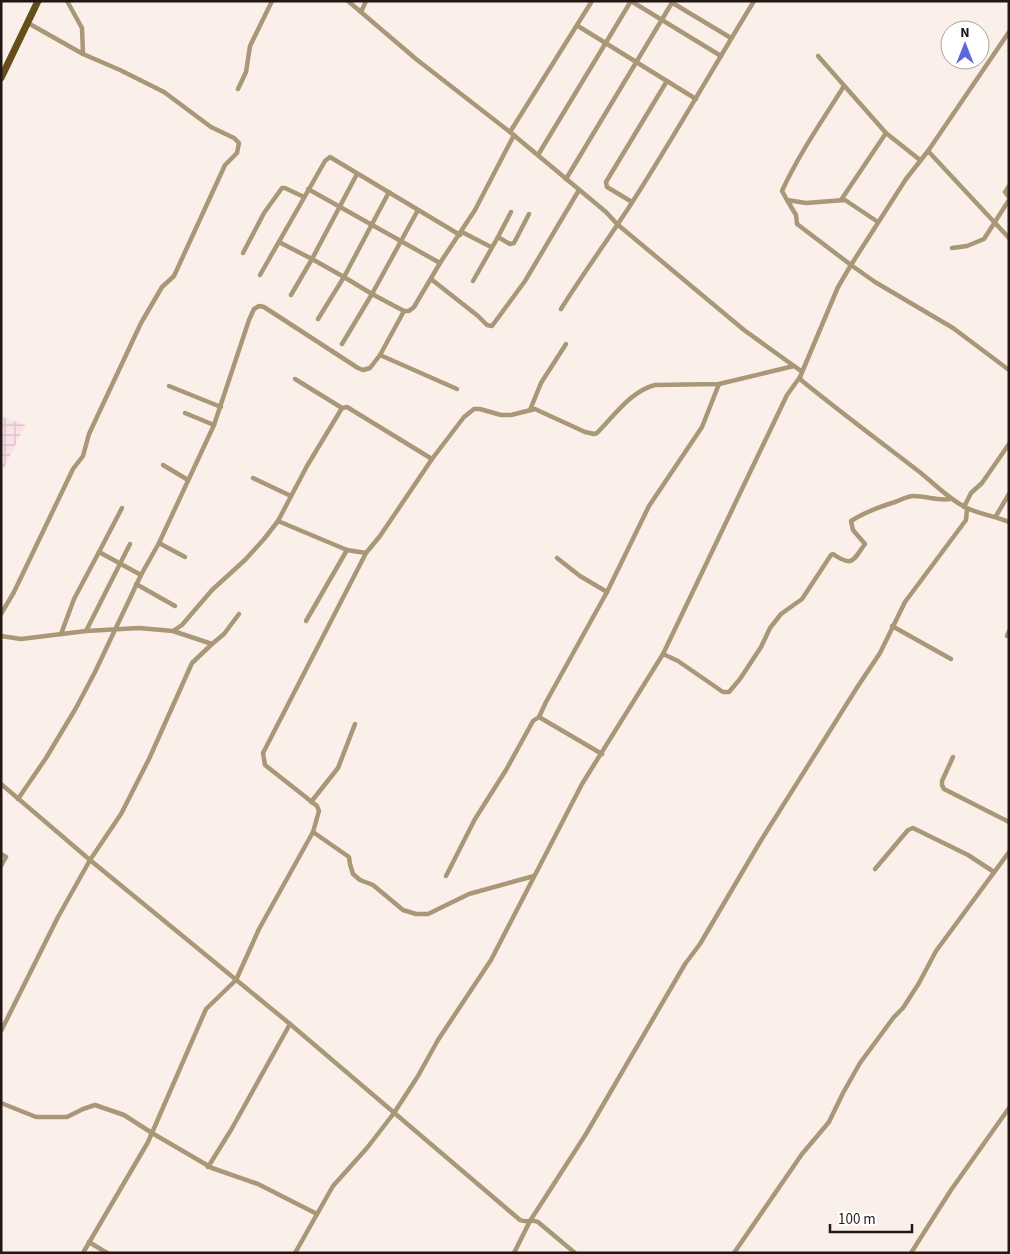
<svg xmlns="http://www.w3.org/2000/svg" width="1010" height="1254" font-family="'Source Sans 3',sans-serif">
	<defs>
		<pattern id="industrial-grid" width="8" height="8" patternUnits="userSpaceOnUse" patternTransform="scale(1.25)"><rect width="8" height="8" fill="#fae0e9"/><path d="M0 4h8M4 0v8" fill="none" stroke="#d6bfc7"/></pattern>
	</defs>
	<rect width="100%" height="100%" fill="#fbefea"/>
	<polygon fill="url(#industrial-grid)" points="1,416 25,425 1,474"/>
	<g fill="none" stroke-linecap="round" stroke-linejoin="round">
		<g stroke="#a99777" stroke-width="4.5">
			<polyline points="348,1 416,59 510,132 606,212 617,224 744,330 801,371"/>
			<polyline points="631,1 721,56"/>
			<polyline points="671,2 731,38"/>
			<polyline points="361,12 366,1"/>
			<polyline points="28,23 83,54"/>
			<polyline points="578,26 696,99"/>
			<polyline points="818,56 886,133 920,160"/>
			<polyline points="238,89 246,72 250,46 272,1"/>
			<polyline points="510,132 592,1"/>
			<polyline points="928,151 1009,238"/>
			<polyline points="538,155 631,1"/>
			<polyline points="566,179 673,1"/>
			<polyline points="1009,186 1005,192 1009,197"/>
			<polyline points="308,189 440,263"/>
			<path d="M787,200L782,191C799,154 822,121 844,86"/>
			<polyline points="841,200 886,133"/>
			<polyline points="632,202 607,187 606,182 667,81"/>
			<polyline points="878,222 845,200 806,203 787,200 796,215 797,224 851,265 875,282 953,328 1009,370"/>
			<polyline points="462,232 491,247"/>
			<polyline points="498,237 510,244 514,243 529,214"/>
			<polyline points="279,242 312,259 357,174"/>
			<polyline points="952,248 967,246 984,239 1009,200"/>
			<polyline points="243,253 264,213 282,188 285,188 304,197"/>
			<polyline points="260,275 325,161 330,157 460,235"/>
			<polyline points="431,279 478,316 487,325 492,326 525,281 579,190"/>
			<polyline points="473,281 498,237 511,212"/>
			<polyline points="291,295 312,259 344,277 389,192"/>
			<path d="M561,309C584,272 610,237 633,201C675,135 713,68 754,1"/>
			<polyline points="318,319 344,277 372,294 418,210"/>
			<polyline points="342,344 372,294 404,311 409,311 414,307 440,263 475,210 514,135"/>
			<polyline points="380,355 457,389"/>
			<path d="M800,377L801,380C839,411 878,440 917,470C933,482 947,498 965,507C978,514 995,516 1009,522"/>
			<polyline points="295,379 342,408 347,407 432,459"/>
			<polyline points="169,386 221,407"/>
			<polyline points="530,410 541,383 566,344"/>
			<polyline points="185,413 214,425"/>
			<polyline points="163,465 188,480"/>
			<polyline points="253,478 291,496"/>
			<polyline points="964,507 971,493 982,483 1009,444"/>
			<polyline points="996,516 1009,494"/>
			<polyline points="278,521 307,466 342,408"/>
			<polyline points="159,543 185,557"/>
			<polyline points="99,552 122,508"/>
			<polyline points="557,558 580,576 607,592"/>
			<polyline points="136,584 175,606"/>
			<polyline points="1,614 14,592 73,469 83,456 89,434 141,323 162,287 174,276 225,165 237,153 239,143 234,138 211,127 164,92 120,70 83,54 82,28 67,1"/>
			<polyline points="306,621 347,550"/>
			<polyline points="892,626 951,659"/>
			<polyline points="86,631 130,544"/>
			<polyline points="61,634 74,599 99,552 141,575"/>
			<path d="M1,636L21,639L86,631L139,628L173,631L182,625L212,590L245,560L264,539L278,521L347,550L366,553L380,536L432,459L464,417L474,409H480L501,415H511L535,409L585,432L594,434L597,433C614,416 631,391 655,385L719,384L794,366"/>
			<polyline points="1007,636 1009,631"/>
			<polyline points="212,644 224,634 239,614"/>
			<path d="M663,654L678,661L723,692H729L740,679L761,647L770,628L781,614L802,599L831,555L833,554C853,568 853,560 865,544L853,530L851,521C865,512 879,507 895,502C901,500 907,496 914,496C926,496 938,501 950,499"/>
			<polyline points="539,717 546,702 607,592 649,506 702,427 719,384"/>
			<polyline points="953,757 942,781 942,785 944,789 1009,822"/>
			<path d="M1,784L90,860L290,1024L520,1220C527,1223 532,1219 538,1222L575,1253"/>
			<polyline points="18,799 46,758 76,708 95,672 141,575 159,543 214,425 249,320 254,309 259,306 264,307 358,368 363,370 370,368 380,355 404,311"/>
			<polyline points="311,802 338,768 355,724"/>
			<polyline points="313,832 349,857 350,864 353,874 360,880 373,885 403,910 416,914 428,914 469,894 534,876"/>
			<polyline points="1,854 6,857 1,866"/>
			<polyline points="875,869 908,830 913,828 968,855 994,872"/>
			<polyline points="446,876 475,819 506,770 533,721 539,717 602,754"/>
			<polyline points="1,1031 58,917 90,860 121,814 149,759 192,663 212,644 173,631"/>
			<polyline points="1,1103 36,1117 67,1117 83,1109 95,1105 124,1115 152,1133 212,1168 258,1184 317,1214"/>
			<polyline points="208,1167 231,1130 290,1024"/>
			<polyline points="89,1242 107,1253"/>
			<polyline points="83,1253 148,1142 206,1009 236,980 259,929 313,832 319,811 317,806 265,765 263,753 366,553"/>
			<polyline points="295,1253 333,1186 367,1148 394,1113 418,1076 438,1040 491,960 582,784 663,654 787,395 800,377 838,287 851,265 906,179 928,151 1009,32"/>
			<polyline points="514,1253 530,1221 586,1134 685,964 700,944 760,842 858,686 880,653 905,602 966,520 967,509"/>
			<polyline points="734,1253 802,1154 829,1122 843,1093 860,1063 894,1017 903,1008 919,983 936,951 1009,852"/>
			<polyline points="911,1253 951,1190 1009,1108"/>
		</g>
		<polyline stroke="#664e1a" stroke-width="7" points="1,78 38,1"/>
	</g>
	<rect width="1010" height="1254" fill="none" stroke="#221813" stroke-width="5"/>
	<g transform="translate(965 45)"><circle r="24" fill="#ffffff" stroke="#a7a3a1"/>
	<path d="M0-4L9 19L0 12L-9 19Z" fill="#5b67de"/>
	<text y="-8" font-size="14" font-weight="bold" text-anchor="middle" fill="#221813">N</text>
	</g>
	<path d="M830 1224v8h82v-8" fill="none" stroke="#221813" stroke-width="2.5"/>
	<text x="838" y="1224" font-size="15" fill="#221813" stroke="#ffffff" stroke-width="4" paint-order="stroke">100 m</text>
</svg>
